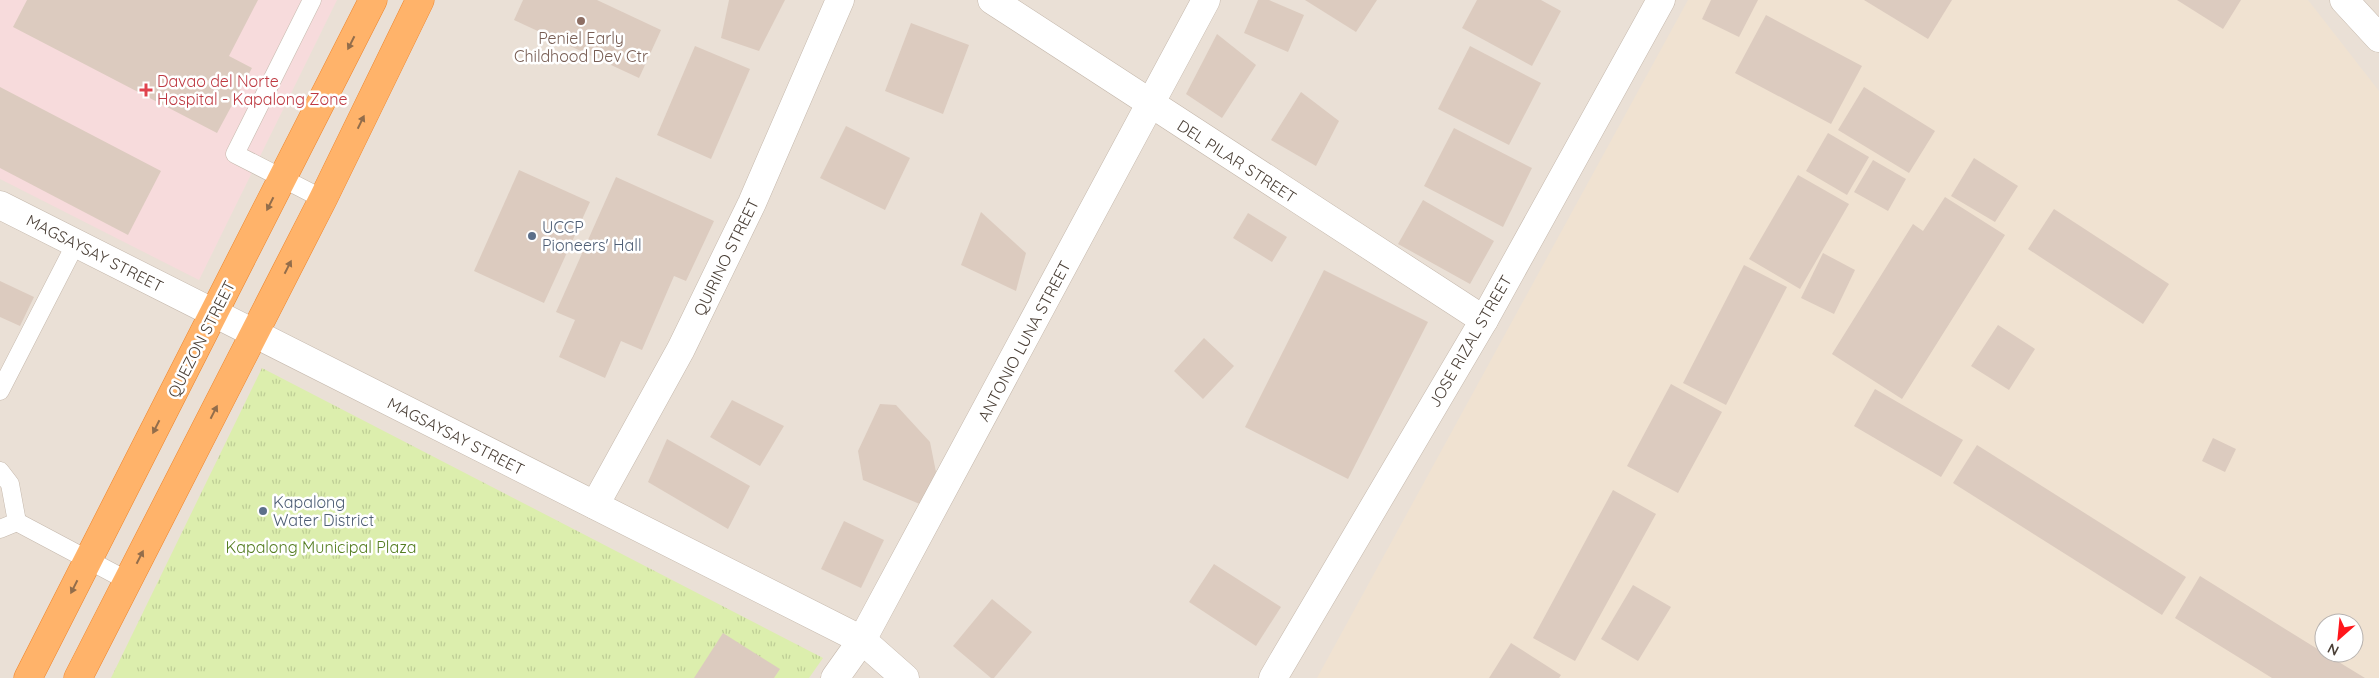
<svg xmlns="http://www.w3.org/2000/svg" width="2379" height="678" font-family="Quicksand,sans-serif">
	<defs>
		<pattern id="park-tufts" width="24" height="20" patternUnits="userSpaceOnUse" patternTransform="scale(1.25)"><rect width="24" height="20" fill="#dceead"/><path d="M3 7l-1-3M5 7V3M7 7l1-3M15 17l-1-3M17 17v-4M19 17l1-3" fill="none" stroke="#becd95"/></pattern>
	</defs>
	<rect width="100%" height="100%" fill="#f6efe8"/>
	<path fill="#eae0d6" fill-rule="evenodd" d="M0,0H2379V678H0ZM2324,623H2354V653H2324Z"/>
	<path fill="#f0e2d1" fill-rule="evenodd" d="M1688,0H2308L2379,91V678H1317ZM2324,623H2354V653H2324Z"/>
	<polygon fill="#f7dbdc" points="0,0 337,0 199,280 0,179"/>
	<polygon fill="url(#park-tufts)" points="262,368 823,658 809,678 111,678"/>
	<g fill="#dccbbf">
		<polygon points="27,0 258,0 229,56 252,68 217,133 13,27"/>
		<polygon points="523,0 597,0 661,30 639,78 514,20"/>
		<polygon points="729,0 785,0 759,51 721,38"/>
		<polygon points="1258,0 1269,0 1304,15 1288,52 1244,33"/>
		<polygon points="1305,0 1377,0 1356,32"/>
		<polygon points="1477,0 1541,0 1561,11 1532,66 1462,28"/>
		<polygon points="1711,0 1758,0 1739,37 1702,19"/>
		<polygon points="1864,0 1952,0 1928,39"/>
		<polygon points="2177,0 2241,0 2223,29"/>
		<polygon points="1766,15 1862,66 1831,124 1735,73"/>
		<polygon points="911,23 969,45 943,114 885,91"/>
		<polygon points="1217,34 1256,65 1222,118 1186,94"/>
		<polygon points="695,46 750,69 711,159 657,135"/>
		<polygon points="1470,46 1541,83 1509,145 1438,109"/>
		<polygon points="0,87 161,171 128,235 0,168"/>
		<polygon points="1864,87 1935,131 1909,173 1838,130"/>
		<polygon points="1301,92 1339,121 1316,166 1271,140"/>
		<polygon points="846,126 910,158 885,210 820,178"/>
		<polygon points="1454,128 1532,168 1503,227 1424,186"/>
		<polygon points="1828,133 1869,157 1847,195 1806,171"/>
		<polygon points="1974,158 2018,186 1995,222 1951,196"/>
		<polygon points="1873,160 1906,179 1888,211 1854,192"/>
		<polygon points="519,170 590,202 544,303 474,271"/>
		<polygon points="1798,175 1849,204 1800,289 1749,259"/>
		<polygon points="616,177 714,221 686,281 674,276 642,350 621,341 605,378 559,357 575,320 556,312"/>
		<polygon points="1945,197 2005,235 1902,399 1832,354 1913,224 1923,231"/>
		<polygon points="1423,200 1494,241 1470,284 1398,244"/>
		<polygon points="2054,209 2169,284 2143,324 2028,249"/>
		<polygon points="981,212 1026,253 1016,291 961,265"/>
		<polygon points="1248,213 1287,237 1272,262 1233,238"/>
		<polygon points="1823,253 1855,270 1834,314 1801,298"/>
		<polygon points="1744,265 1787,287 1726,405 1683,383"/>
		<polygon points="1324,270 1428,322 1348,479 1245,427"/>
		<polygon points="0,281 34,297 20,326 0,317"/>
		<polygon points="1998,325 2035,349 2009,390 1971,366"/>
		<polygon points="1204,338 1234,366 1203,399 1174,371"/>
		<polygon points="1671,384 1722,412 1678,493 1627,466"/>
		<polygon points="1875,389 1963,440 1941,477 1854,426"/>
		<polygon points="732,400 784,426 760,466 710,437"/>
		<polygon points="880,404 896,405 930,442 936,472 922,505 863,480 858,451"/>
		<polygon points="2213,438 2236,449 2225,472 2202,461"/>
		<polygon points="667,439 750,486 728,529 648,482"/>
		<polygon points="1977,445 2186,577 2162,615 1953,483"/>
		<polygon points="1613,490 1656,514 1575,661 1533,638"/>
		<polygon points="844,521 884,540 861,588 821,569"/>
		<polygon points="1214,564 1281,607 1256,646 1189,602"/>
		<polygon points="2200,576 2324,653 2365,678 2272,678 2175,618"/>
		<polygon points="1633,585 1671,607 1638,661 1601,639"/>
		<polygon points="992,599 1032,632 994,678 991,678 953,646"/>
		<polygon points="723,633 780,669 774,678 694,678"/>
		<polygon points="1511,643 1561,675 1559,678 1489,678"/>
	</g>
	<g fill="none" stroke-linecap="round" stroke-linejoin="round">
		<defs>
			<g id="lane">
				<polyline points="312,0 235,154 323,199"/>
				<polyline points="0,391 76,243"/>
				<polyline points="0,471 10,484 17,522"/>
				<polyline points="0,529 17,522 128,581"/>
			</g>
			<g id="street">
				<polyline points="992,0 1484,320"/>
				<polyline points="2344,0 2379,38"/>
				<polyline points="0,205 862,640 905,678"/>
				<polyline points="595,505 681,349 752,203 840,0"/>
				<polyline points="835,678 862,640 1206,0"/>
				<polyline points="1273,678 1484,320 1661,0"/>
			</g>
			<g id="highway">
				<polyline points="28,678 373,0"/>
				<polyline points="78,678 323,199 420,0"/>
			</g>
		</defs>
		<use href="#lane" stroke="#c5b8ac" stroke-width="19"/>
		<use href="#street" stroke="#c5b8ac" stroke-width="29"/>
		<use href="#highway" stroke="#ee842a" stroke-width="29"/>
		<use href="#lane" stroke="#fff" stroke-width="18"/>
		<use href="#street" stroke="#fff" stroke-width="28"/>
		<use href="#highway" stroke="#ffb36a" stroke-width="28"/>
	</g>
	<defs><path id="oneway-solid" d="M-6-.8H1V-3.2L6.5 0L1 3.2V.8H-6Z" transform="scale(1.25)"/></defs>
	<g fill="#926d4b">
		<use href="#oneway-solid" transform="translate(351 43) rotate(117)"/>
		<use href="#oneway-solid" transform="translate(361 122) rotate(-64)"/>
		<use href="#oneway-solid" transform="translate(270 204) rotate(117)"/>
		<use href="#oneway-solid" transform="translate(288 267) rotate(-63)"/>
		<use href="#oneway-solid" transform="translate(214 412) rotate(-63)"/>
		<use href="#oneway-solid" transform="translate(156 427) rotate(117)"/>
		<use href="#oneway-solid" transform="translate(140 557) rotate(-63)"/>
		<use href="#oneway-solid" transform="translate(74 587) rotate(117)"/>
	</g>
	<circle fill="#8d6e63" stroke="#fff" stroke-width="2" cx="581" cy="21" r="5"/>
	<path fill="#e0444e" stroke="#fff" stroke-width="2" d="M143.5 82.5h5v5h5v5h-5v5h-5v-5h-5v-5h5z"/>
	<g fill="#5c6f8a" stroke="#fff" stroke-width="2">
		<circle cx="532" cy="236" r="5"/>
		<circle cx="263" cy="511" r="5"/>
	</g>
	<g text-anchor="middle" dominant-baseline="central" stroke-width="5" stroke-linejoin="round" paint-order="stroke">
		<g font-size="16" fill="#785e54" stroke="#fff">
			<text x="581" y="38">Peniel Early<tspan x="581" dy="18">Childhood Dev Ctr</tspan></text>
		</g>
		<g font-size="16" fill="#be3a42" stroke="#fff" text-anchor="start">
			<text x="157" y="81">Davao del Norte<tspan x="157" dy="18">Hospital - Kapalong Zone</tspan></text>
		</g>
		<g font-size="16" fill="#4a3f36" stroke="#fff">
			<text transform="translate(1237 161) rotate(33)">DEL PILAR STREET</text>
			<text transform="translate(95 253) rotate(27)">MAGSAYSAY STREET</text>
			<text transform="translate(726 257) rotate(-64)">QUIRINO STREET</text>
			<text transform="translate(201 339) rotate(-63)">QUEZON STREET</text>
			<text transform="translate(1024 341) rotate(-62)">ANTONIO LUNA STREET</text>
			<text transform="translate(1470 341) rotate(-60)">JOSE RIZAL STREET</text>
			<text transform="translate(456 436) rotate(27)">MAGSAYSAY STREET</text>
		</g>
		<g font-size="16" fill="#4e5e75" stroke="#fff" text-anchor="start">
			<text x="542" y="227">UCCP<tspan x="542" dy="18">Pioneers' Hall</tspan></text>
			<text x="273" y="502">Kapalong<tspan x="273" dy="18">Water District</tspan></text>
		</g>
		<g font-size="16" fill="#547d21" stroke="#fff">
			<text x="321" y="547">Kapalong Municipal Plaza</text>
		</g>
	</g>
	<g transform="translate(2339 638) rotate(207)"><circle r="24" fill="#ffffff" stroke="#b7b2af"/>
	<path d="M0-4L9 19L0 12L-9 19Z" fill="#ff161b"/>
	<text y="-8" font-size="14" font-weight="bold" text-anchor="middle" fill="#4a3f36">N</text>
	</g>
</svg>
